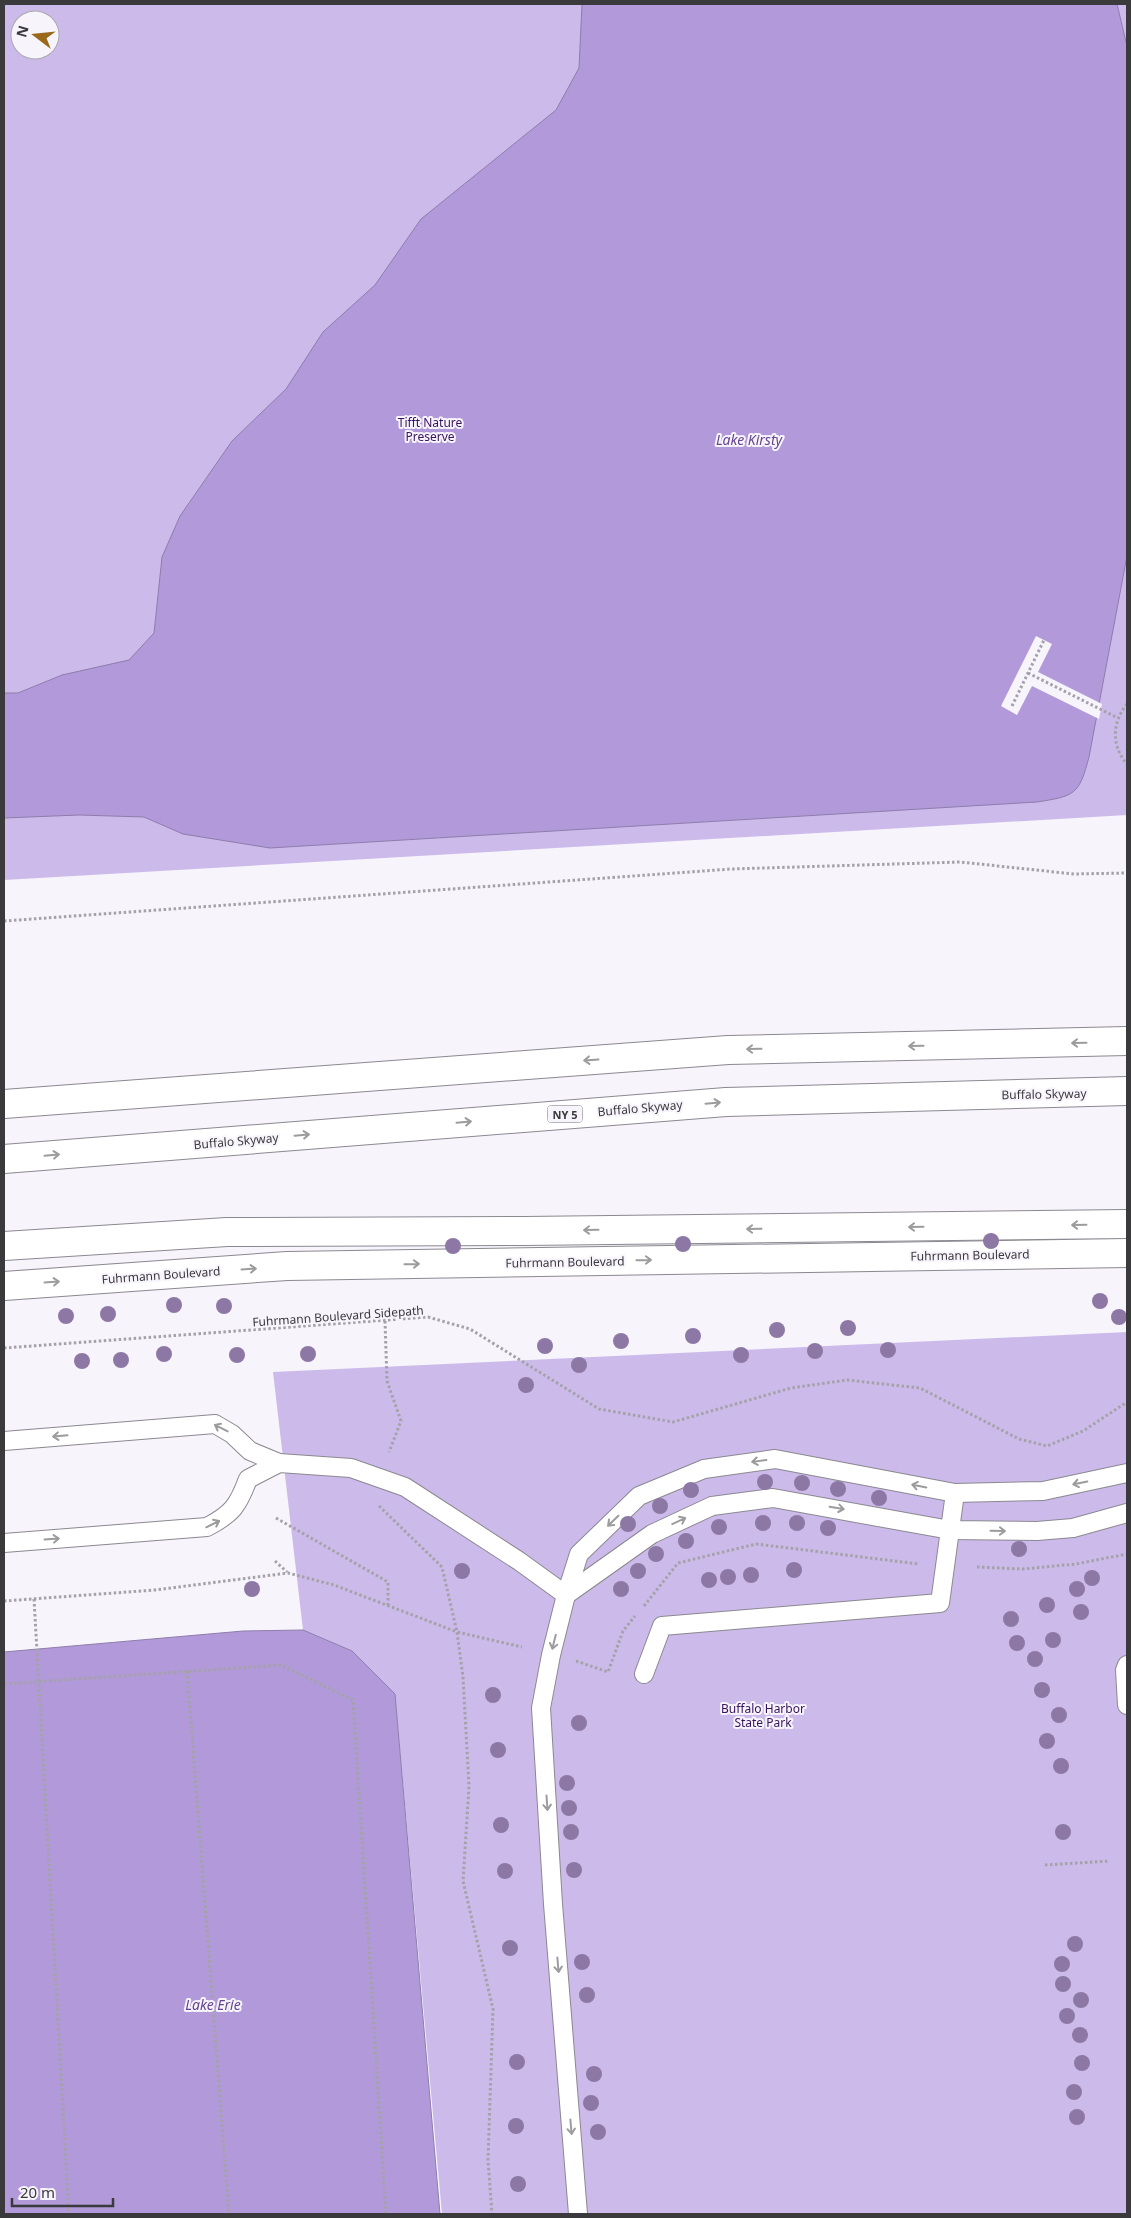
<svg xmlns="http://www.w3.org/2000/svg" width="1131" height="2218" font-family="'Noto Sans',sans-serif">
	<rect width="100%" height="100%" fill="#f7f4fc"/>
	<g fill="#ccbbea" fill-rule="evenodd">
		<path d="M4,4H1127V815L4,880ZM20,20H50V50H20Z"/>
		<polygon points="1127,1332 1127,2214 442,2214 395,1694 352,1651 303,1630 273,1372"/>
	</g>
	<g fill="#b29ada" stroke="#8e7dab">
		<path d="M582,4H1117L1127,46V556L1089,757C1079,795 1075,796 1037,802L270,848L183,834L144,817L79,815L4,818V693H18L62,675L129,660L154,633L162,557L180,516L232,441L286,389L323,332L375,285L421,219L556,110L579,68Z"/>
		<polygon points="303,1630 352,1651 395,1694 440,2214 4,2214 4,1652 243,1631"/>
	</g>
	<polygon fill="#f7f4fc" points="1036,636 1052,644 1038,672 1102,704 1099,719 1032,686 1017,715 1001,706"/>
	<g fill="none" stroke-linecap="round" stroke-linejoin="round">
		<defs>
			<g id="service">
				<path d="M4,1441L215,1424L232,1434L250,1451L279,1463L248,1479C238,1506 232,1514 207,1527L4,1543"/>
				<polyline points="279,1463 351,1468 405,1487 519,1561 566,1595"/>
				<polyline points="566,1595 652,1534 712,1506 773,1498 950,1530 1037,1531 1073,1528 1127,1513"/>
				<polyline points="1127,1665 1125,1670 1127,1705"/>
				<polyline points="644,1674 662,1626 940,1603 955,1493"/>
				<polyline points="578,2214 553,1904 541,1708 551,1655 566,1595 579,1554 639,1496 704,1469 775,1459 955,1493 1043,1491 1127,1473"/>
			</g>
			<g id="tertiary">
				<polyline points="4,1246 227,1232 524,1231 1127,1224"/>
				<polyline points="4,1286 287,1266 1127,1253"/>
			</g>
			<g id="motorway">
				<polyline points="4,1104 728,1050 1127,1041"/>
				<polyline points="4,1159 726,1102 1127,1091"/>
			</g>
		</defs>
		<use href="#service" stroke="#8b8890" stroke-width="20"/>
		<use href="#tertiary" stroke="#8b8890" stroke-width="30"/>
		<use href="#motorway" stroke="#8b8890" stroke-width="30"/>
		<g stroke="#a4a2a8" stroke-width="3" stroke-dasharray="2.5 2.5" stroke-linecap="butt">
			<polyline points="1028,673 1118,718"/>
			<path d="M1127,704C1112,722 1111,746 1127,764"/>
			<polyline points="1012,706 1045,638"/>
			<polyline points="4,921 731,869 960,862 1074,874 1127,873"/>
			<polyline points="385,1321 387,1381 401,1421 389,1452"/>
			<polyline points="4,1348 428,1317 470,1329 599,1409 673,1422 791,1388 847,1380 920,1388 1019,1439 1047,1446 1083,1431 1127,1402"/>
			<polyline points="379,1506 442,1567 457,1632 522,1647"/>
			<polyline points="276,1518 388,1582 388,1605"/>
			<polyline points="275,1561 287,1572"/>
			<polyline points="977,1567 1023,1569 1076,1564 1127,1554"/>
			<polyline points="34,1599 69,2214"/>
			<polyline points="4,1601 155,1590 288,1573 334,1585 457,1632 463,1677 469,1786 463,1881 493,2009 488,2160 492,2214"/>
			<polyline points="644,1606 678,1563 756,1544 919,1564"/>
			<polyline points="576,1661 608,1672 623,1631 635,1616"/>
			<polyline points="187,1671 229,2214"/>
			<polyline points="4,1684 281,1665 353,1700 386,2214"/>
			<polyline points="1045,1865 1110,1861"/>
		</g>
		<use href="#service" stroke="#fff" stroke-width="18"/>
		<use href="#tertiary" stroke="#fff" stroke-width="28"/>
		<use href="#motorway" stroke="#fff" stroke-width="28"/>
	</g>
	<g fill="#8d78a5">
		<circle cx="991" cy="1241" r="8"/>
		<circle cx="683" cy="1244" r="8"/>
		<circle cx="453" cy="1246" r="8"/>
		<circle cx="1100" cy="1301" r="8"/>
		<circle cx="174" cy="1305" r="8"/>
		<circle cx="224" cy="1306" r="8"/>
		<circle cx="108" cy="1314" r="8"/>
		<circle cx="66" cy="1316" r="8"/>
		<circle cx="1119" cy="1317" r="8"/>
		<circle cx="848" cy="1328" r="8"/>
		<circle cx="777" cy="1330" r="8"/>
		<circle cx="693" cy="1336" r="8"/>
		<circle cx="621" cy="1341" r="8"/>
		<circle cx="545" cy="1346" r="8"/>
		<circle cx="888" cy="1350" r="8"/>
		<circle cx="815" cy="1351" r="8"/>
		<circle cx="164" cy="1354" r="8"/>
		<circle cx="308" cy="1354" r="8"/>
		<circle cx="237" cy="1355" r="8"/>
		<circle cx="741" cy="1355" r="8"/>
		<circle cx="121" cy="1360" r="8"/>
		<circle cx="82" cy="1361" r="8"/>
		<circle cx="579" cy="1365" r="8"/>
		<circle cx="526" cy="1385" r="8"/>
		<circle cx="765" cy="1482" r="8"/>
		<circle cx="802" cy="1483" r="8"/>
		<circle cx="838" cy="1489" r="8"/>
		<circle cx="691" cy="1490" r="8"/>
		<circle cx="879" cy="1498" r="8"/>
		<circle cx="660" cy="1506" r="8"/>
		<circle cx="763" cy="1523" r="8"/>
		<circle cx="797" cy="1523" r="8"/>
		<circle cx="628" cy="1524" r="8"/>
		<circle cx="719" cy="1527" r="8"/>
		<circle cx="828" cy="1528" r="8"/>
		<circle cx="686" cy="1541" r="8"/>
		<circle cx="1019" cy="1549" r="8"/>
		<circle cx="656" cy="1554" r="8"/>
		<circle cx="794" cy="1570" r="8"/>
		<circle cx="462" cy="1571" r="8"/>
		<circle cx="638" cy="1571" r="8"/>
		<circle cx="751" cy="1575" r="8"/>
		<circle cx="728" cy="1577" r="8"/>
		<circle cx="1092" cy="1578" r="8"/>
		<circle cx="709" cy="1580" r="8"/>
		<circle cx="252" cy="1589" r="8"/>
		<circle cx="621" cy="1589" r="8"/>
		<circle cx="1077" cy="1589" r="8"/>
		<circle cx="1047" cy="1605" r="8"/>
		<circle cx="1081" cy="1612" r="8"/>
		<circle cx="1011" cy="1619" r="8"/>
		<circle cx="1053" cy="1640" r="8"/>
		<circle cx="1017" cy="1643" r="8"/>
		<circle cx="1035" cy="1659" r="8"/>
		<circle cx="1042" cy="1690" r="8"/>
		<circle cx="493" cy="1695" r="8"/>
		<circle cx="1059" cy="1715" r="8"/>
		<circle cx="579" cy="1723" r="8"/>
		<circle cx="1047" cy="1741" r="8"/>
		<circle cx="498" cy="1750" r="8"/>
		<circle cx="1061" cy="1766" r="8"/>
		<circle cx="567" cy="1783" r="8"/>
		<circle cx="569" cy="1808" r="8"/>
		<circle cx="501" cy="1825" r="8"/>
		<circle cx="571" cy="1832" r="8"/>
		<circle cx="1063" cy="1832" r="8"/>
		<circle cx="574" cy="1870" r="8"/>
		<circle cx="505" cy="1871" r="8"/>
		<circle cx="1075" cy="1944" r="8"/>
		<circle cx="510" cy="1948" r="8"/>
		<circle cx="582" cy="1962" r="8"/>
		<circle cx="1062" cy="1964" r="8"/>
		<circle cx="1063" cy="1984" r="8"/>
		<circle cx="587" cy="1995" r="8"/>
		<circle cx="1081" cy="2000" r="8"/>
		<circle cx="1067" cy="2016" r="8"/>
		<circle cx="1080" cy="2035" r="8"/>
		<circle cx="517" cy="2062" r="8"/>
		<circle cx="1082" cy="2063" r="8"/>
		<circle cx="594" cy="2074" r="8"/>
		<circle cx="1074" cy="2092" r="8"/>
		<circle cx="591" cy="2103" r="8"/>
		<circle cx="1077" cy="2117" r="8"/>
		<circle cx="516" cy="2126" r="8"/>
		<circle cx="598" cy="2132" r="8"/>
		<circle cx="518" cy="2184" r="8"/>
	</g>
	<defs><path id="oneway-shaft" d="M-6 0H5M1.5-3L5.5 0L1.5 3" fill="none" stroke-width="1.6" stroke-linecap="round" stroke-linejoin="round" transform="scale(1.25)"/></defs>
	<g stroke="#9c9c9e">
		<use href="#oneway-shaft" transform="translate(1079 1043) rotate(179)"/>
		<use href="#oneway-shaft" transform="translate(916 1046) rotate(179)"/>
		<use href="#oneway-shaft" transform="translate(754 1049) rotate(179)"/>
		<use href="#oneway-shaft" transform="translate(591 1060) rotate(176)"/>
		<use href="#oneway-shaft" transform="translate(713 1103) rotate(-5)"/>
		<use href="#oneway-shaft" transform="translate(464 1122) rotate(-5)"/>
		<use href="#oneway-shaft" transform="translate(302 1135) rotate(-5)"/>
		<use href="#oneway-shaft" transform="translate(52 1155) rotate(-5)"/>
		<use href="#oneway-shaft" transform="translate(1079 1225) rotate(179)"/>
		<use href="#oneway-shaft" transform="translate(916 1227) rotate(179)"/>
		<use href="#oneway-shaft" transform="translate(754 1229) rotate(179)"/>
		<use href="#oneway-shaft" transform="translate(591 1230) rotate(179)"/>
		<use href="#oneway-shaft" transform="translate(644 1260) rotate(-1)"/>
		<use href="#oneway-shaft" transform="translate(412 1264) rotate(-1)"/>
		<use href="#oneway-shaft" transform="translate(249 1269) rotate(-4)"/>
		<use href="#oneway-shaft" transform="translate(52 1282) rotate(-4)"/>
		<use href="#oneway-shaft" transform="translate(221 1428) rotate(-153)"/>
		<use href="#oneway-shaft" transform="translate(60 1436) rotate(175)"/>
		<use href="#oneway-shaft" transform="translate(759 1461) rotate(172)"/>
		<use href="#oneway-shaft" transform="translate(1080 1483) rotate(168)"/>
		<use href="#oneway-shaft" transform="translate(919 1486) rotate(-169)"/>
		<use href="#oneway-shaft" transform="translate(837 1508) rotate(9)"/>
		<use href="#oneway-shaft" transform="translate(613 1521) rotate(136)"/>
		<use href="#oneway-shaft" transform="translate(679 1521) rotate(-25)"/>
		<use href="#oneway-shaft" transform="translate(213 1524) rotate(-26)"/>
		<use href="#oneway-shaft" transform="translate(998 1531) rotate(1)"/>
		<use href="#oneway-shaft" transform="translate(52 1539) rotate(-4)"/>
		<use href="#oneway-shaft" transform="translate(554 1642) rotate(104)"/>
		<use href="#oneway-shaft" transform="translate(547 1803) rotate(86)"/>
		<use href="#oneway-shaft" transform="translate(558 1965) rotate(85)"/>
		<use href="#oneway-shaft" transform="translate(571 2127) rotate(85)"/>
	</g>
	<g text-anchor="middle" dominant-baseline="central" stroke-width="4" stroke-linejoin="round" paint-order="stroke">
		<rect fill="#f7f4fc" stroke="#737176" stroke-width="1" x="547.5" y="1105.5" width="35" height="17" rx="4"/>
		<g font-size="11" font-weight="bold" fill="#3a393c">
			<text x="565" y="1114">NY 5</text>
		</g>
		<g font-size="12" fill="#37135d" stroke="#f7f4fc">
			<text x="430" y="422">Tifft Nature<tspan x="430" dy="14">Preserve</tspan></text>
			<text x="763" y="1708">Buffalo Harbor<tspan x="763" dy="14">State Park</tspan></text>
		</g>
		<g font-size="12" fill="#3a393c" stroke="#f7f4fc">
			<text transform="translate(1044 1094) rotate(-1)">Buffalo Skyway</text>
			<text transform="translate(640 1108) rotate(-5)">Buffalo Skyway</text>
			<text transform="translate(236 1141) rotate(-5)">Buffalo Skyway</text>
			<text transform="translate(970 1255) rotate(-1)">Fuhrmann Boulevard</text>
			<text transform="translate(565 1262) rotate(-1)">Fuhrmann Boulevard</text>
			<text transform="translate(161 1275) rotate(-4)">Fuhrmann Boulevard</text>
			<text transform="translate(338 1316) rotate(-4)">Fuhrmann Boulevard Sidepath</text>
		</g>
		<g font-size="14" font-style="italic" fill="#644490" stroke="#f7f4fc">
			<text x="749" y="439">Lake Kirsty</text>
			<text x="213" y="2004">Lake Erie</text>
		</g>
	</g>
	<rect width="1131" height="2218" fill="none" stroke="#3a393c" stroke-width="10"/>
	<g transform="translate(35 35) rotate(286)"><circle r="24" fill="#f7f4fc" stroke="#aba9af"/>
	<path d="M0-4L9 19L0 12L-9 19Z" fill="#99681a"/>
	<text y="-8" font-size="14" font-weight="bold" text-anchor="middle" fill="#3a393c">N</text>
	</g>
	<path d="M12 2198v8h101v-8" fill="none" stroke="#3a393c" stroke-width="2.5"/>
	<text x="20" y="2198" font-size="15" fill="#3a393c" stroke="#f7f4fc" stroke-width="4" paint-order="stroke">20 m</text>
</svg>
